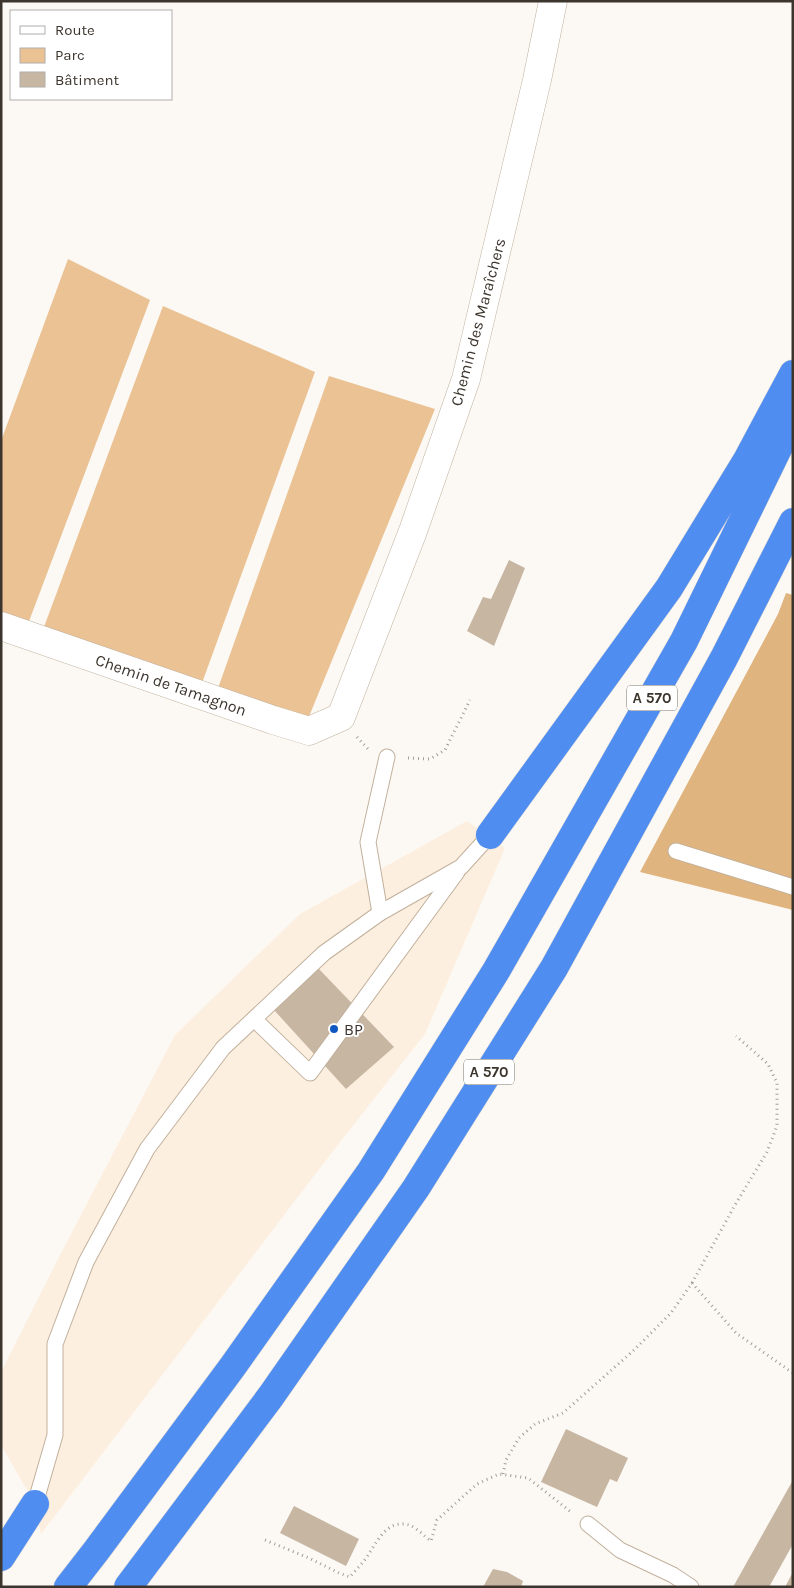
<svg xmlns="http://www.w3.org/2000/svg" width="794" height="1588" font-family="Karla,sans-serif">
	<rect width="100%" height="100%" fill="#fcf9f5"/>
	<polygon fill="#fdefdf" points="467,821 505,848 425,1034 333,1151 41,1534 35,1504 1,1445 1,1372 58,1259 175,1035 300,914"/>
	<g fill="#eac293">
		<polygon points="68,259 150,300 28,624 1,614 1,441"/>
		<polygon points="163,306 315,372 202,683 44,627"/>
		<polygon points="329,376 435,409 308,719 217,691"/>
	</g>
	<polygon fill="#e0b47f" points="786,593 793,595 793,910 640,872 778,614"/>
	<g fill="#c7b6a2">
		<polygon points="509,560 525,568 494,646 467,631 483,597 491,599"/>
		<polygon points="318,968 394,1047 346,1089 274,1010"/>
		<polygon points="566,1429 628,1458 617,1482 610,1479 597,1507 541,1482"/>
		<polygon points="793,1480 793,1544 769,1587 733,1587"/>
		<polygon points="294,1506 359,1539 346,1566 280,1533"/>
		<polygon points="493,1569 507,1572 523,1581 521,1587 483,1587"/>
		<polygon points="793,1572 793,1587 785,1587"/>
	</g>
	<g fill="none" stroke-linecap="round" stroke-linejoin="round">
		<defs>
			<g id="lane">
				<polyline points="676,851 793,887"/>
				<polyline points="380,913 368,842 387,757"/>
				<polyline points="254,1019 310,1073 457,872"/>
				<polyline points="35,1504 55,1435 55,1344 86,1262 147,1149 223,1048 324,953 380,913 461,867 490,835"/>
				<polyline points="588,1524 620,1550 673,1575 691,1587"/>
			</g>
			<polyline id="street" points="1,626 273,720 309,731 341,717 413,531 466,379 537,80 553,1"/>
			<g id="highway">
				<polyline points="490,835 669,588 747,460 793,374"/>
				<polyline points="1,1557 35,1504"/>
				<polyline points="68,1587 96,1551 233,1366 371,1171 496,971 684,641 793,418"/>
				<polyline points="128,1587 271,1396 416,1188 554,968 724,658 793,522"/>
			</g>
		</defs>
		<use href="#lane" stroke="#c1b09c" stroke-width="17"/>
		<use href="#street" stroke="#c1b09c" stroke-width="29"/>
		<use href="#highway" stroke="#d8d7d5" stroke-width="29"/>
		<g stroke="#a29d97" stroke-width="3" stroke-dasharray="1 4" stroke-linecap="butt">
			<polyline points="357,737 368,749"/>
			<polyline points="408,758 430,759 445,750 470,700"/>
			<polyline points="692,1283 735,1205 767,1152 777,1126 777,1083 768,1064 736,1036"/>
			<polyline points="503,1474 506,1460 519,1438 535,1424 563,1413 633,1351 671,1313 692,1283 736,1333 793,1373"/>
			<path d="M265,1540L309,1558L339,1573L350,1577C354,1572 359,1567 363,1562C375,1548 384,1518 409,1525C416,1527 425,1537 431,1541L437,1520L477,1484L499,1474L528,1478L571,1512"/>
		</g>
		<use href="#lane" stroke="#fff" stroke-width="15"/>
		<use href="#street" stroke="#fff" stroke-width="28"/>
		<use href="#highway" stroke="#508df0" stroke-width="28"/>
	</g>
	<circle fill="#1057c2" stroke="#fff" stroke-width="2" cx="334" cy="1029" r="5"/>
	<g text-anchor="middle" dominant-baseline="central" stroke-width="4" stroke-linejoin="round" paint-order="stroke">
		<g fill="#fff" stroke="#76726c" stroke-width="1">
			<rect x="627" y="685.5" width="50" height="25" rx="4"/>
			<rect x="464" y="1059.5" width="50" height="25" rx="4"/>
		</g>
		<g font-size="15" font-weight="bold" fill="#3c352d">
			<text x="652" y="698">A 570</text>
			<text x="489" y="1072">A 570</text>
		</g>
		<g font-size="16" fill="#3c352d" stroke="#fff">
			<text transform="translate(478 322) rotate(-75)">Chemin des Maraîchers</text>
			<text transform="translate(171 685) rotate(19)">Chemin de Tamagnon</text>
		</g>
		<g font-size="16" fill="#3c352d" stroke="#fff" text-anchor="start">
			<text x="344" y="1029">BP</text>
		</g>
	</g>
	<rect width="794" height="1588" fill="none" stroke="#3c352d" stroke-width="5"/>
	<rect x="10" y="10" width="162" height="90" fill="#ffffff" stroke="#b1aeab"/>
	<rect x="20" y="26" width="25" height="8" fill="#ffffff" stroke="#b1aeab"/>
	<text x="55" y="35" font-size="15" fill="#3c352d">Route</text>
	<rect x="20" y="48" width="25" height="15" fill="#eac293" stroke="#b1aeab"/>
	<text x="55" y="60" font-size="15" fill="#3c352d">Parc</text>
	<rect x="20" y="72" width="25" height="15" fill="#c7b6a2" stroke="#b1aeab"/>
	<text x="55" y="85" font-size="15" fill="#3c352d">Bâtiment</text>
</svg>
